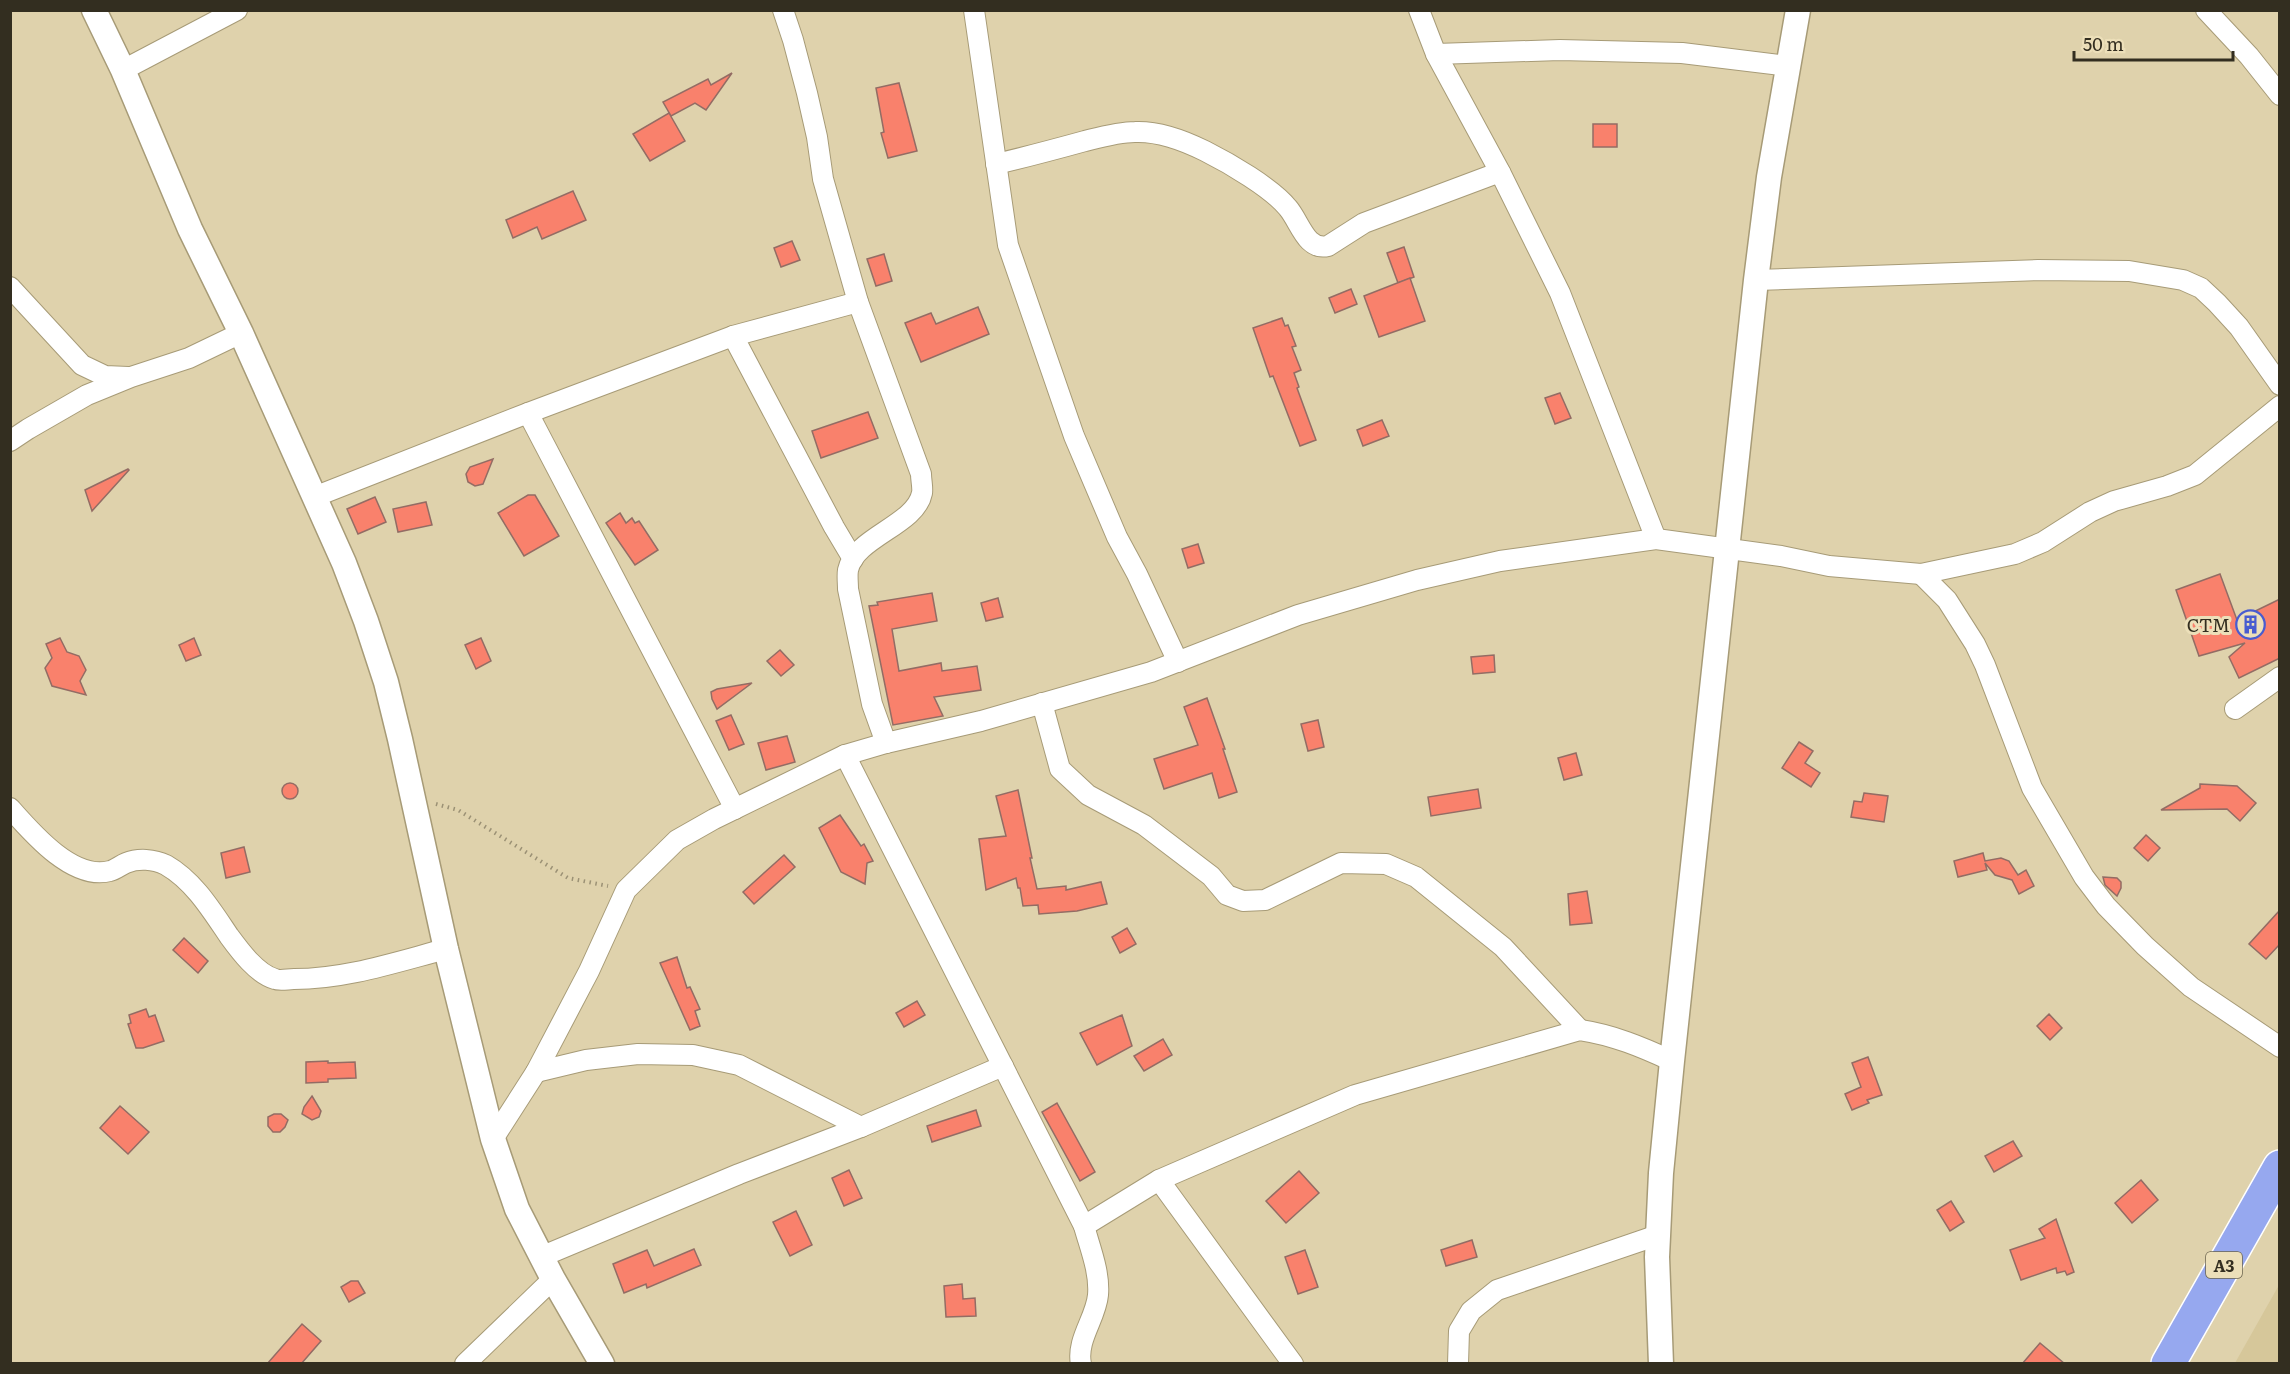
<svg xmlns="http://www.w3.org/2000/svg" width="2290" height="1374" font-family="Literata,serif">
	<rect width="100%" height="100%" fill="#dfd2ac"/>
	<polygon fill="#d6c79a" points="2279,1285 2279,1363 2235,1363"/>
	<g fill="#f9816c" stroke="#936c64" stroke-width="1.5">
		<polygon points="732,73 706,110 695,103 671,116 663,102 708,79 711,85"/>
		<polygon points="899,83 917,151 888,158 881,133 884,132 876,88"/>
		<polygon points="669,113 685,141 650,161 633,134"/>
		<rect x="1593" y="124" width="24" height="23"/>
		<polygon points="573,191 586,220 542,239 537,227 513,238 506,220"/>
		<polygon points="792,241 800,260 781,267 774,248"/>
		<polygon points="1404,247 1414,277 1398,283 1387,253"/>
		<polygon points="884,254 892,281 876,286 867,259"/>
		<polygon points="1410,278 1425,321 1379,337 1364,296"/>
		<polygon points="1351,289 1357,304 1335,313 1329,298"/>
		<polygon points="978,307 989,334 921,362 905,323 931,313 936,324"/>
		<polygon points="1282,318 1285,326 1288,325 1296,346 1292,347 1301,370 1294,373 1299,387 1297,388 1316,440 1300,446 1273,376 1270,377 1253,328"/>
		<polygon points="1560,393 1571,418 1555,424 1545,398"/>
		<polygon points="868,412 878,438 821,458 812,431"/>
		<polygon points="1382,420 1389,436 1363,446 1357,430"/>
		<polygon points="493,459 483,484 475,486 468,482 466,474 470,467"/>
		<polygon points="128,469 129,470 92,511 85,490"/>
		<polygon points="528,495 535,495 559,536 524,556 498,513"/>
		<polygon points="375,497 386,522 358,534 347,509"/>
		<polygon points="426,502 432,525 398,532 393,509"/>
		<polygon points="620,513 626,523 632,518 635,523 639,521 658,550 635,565 606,523"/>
		<polygon points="1198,544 1204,563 1188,568 1182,549"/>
		<polygon points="2220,574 2237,620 2280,599 2280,658 2239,678 2229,657 2245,643 2199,656 2176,590"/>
		<polygon points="932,593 937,621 892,629 899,671 941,663 942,671 977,666 981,690 934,697 943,716 893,725 869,606 878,605 877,602"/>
		<polygon points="998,598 1003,617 986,621 981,603"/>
		<polygon points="60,638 67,652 79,656 86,670 80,681 86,695 52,686 45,668 52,658 46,644"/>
		<polygon points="194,638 201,655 186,661 179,645"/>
		<polygon points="481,638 491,661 476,669 465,645"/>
		<polygon points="780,650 794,665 781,676 767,661"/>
		<polygon points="1494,655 1495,672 1473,674 1471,657"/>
		<polygon points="752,683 717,709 712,699 711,692 717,689"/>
		<polygon points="1207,698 1225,749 1223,749 1237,792 1219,798 1212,773 1164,789 1154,759 1198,745 1184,707"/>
		<polygon points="731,715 744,744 729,750 716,721"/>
		<polygon points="1318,720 1324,747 1308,751 1301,724"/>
		<polygon points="787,736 795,762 766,770 758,743"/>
		<polygon points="1799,742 1813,751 1805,763 1820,773 1811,787 1782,768"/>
		<polygon points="1576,753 1582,775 1564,780 1558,758"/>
		<circle cx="290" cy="791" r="8"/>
		<polygon points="2200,784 2237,786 2256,803 2240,821 2227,809 2161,810 2200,788"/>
		<polygon points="1478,789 1481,808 1431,816 1428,797"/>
		<polygon points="1018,790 1032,858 1030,858 1037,889 1066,886 1066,890 1101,882 1107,904 1077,911 1039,914 1038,905 1023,906 1020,888 1018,888 1016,878 986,890 979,839 1006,836 996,796"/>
		<polygon points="1864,793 1888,796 1884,822 1851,817 1854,801 1862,802"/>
		<polygon points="840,815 861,846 864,844 873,861 867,863 865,884 841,872 819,828"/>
		<polygon points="2146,835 2160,848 2148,861 2134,848"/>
		<polygon points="244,847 250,872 226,878 221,853"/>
		<polygon points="1983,853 1985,861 2001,858 2009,861 2018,875 2026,870 2034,886 2019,894 2012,880 1995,875 1985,863 1987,870 1958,877 1954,861"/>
		<polygon points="784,855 795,867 754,904 743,892"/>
		<polygon points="2103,877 2117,878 2121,882 2121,888 2117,896 2105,885"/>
		<polygon points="1587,891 1592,923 1570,925 1568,894"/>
		<polygon points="2280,910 2280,944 2266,959 2249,944"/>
		<polygon points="1127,928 1136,944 1120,953 1112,937"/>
		<polygon points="184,938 208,961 198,973 173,950"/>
		<polygon points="677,957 687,988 690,987 700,1009 695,1011 700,1026 690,1030 660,963"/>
		<polygon points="917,1001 925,1015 904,1027 896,1013"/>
		<polygon points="146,1009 149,1017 155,1015 164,1041 143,1048 136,1048 128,1024 131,1023 129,1015"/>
		<polygon points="2049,1014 2062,1028 2050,1040 2037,1026"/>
		<polygon points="1122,1015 1132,1046 1097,1065 1080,1033"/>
		<polygon points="1163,1039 1172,1055 1144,1071 1134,1056"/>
		<polygon points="1868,1057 1882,1095 1867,1100 1869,1103 1852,1110 1845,1094 1861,1087 1852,1063"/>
		<polygon points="328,1061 328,1063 355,1062 356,1078 328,1079 328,1082 306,1083 306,1062"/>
		<polygon points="312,1096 321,1111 319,1117 312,1120 302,1114 304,1107"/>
		<polygon points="1057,1103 1095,1172 1080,1181 1042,1112"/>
		<polygon points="120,1106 149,1132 128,1154 100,1128"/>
		<polygon points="976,1110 981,1126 932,1142 927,1126"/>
		<polygon points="274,1114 281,1114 288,1120 285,1127 280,1132 273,1132 268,1126 268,1117"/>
		<polygon points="2013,1141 2022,1156 1994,1172 1985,1156"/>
		<polygon points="849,1170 862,1198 844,1206 832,1178"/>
		<polygon points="1299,1171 1319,1193 1286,1223 1266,1201"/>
		<polygon points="2141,1180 2158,1200 2132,1223 2115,1203"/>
		<polygon points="1951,1201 1964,1222 1950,1231 1937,1210"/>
		<polygon points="796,1211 812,1245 790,1256 773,1222"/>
		<polygon points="2056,1219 2074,1272 2067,1275 2065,1271 2057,1273 2056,1268 2021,1280 2010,1250 2045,1238 2039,1229"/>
		<polygon points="1472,1240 1477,1257 1446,1266 1441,1250"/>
		<polygon points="694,1249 701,1265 647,1288 646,1284 624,1293 613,1264 647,1250 654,1266"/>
		<polygon points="1305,1250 1318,1287 1298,1294 1285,1257"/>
		<polygon points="351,1281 358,1281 365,1293 349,1302 341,1287"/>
		<polygon points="962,1284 963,1299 975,1298 976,1316 946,1317 944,1286"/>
		<polygon points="302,1324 321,1341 301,1364 267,1364"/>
		<polygon points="2040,1343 2065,1364 2022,1364"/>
	</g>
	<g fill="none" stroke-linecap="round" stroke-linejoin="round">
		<defs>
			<g id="minor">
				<path d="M783,10L793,40L807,93L817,137L823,179L858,302L921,474C921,480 923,488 922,493C916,525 855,537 848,570C847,576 848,583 848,589L872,704L886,743"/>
				<polyline points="974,10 1008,245 1074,436 1117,537 1137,574 1178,662"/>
				<polyline points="1419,10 1436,54 1500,172 1560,293 1656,539"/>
				<polyline points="2206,10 2249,56 2280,95"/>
				<polyline points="1436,54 1560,50 1682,53 1788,66"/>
				<polyline points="123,70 237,10"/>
				<path d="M996,164C1026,157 1056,149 1085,141C1101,137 1119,132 1135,132C1158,131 1185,141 1205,151C1229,163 1272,188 1288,208C1300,222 1306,251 1328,246L1364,223L1500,172"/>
				<polyline points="1756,280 2038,270 2129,271 2183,280 2201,288 2217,303 2239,327 2280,385"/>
				<polyline points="10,287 82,365 105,376 128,377"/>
				<polyline points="733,336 834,527 853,559"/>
				<polyline points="528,413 735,809"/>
				<polyline points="10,441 28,429 87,395 131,377 189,358 241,333"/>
				<polyline points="314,497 528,413 733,336 858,302"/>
				<polyline points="1921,574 1947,600 1975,644 1985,665 2032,788 2084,877 2106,906 2145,946 2191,987 2280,1047"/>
				<polyline points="1042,703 1060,769 1088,795 1144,825 1211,876 1227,895 1243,901 1265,900 1341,863 1386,864 1416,877 1503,947 1580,1030"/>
				<polyline points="2235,709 2280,677"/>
				<path d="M845,755L1084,1226C1090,1248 1100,1272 1098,1295C1096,1318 1076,1340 1081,1364"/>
				<path d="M10,808C32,833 73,881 110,871C115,870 121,865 126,863C138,858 154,859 166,865C194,881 212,911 229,936C240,951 257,974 275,979C280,981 288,979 294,979C346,979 396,962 446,949"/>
				<polyline points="536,1072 586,1060 638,1054 693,1055 739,1065 861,1127"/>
				<polyline points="493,1139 536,1072 589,971 626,890 677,840 714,819 845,755 886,743 981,721 1151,672 1298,615 1417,580 1500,561 1656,539 1781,556 1829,566 1921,574 2015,554 2043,542 2090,512 2114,501 2167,486 2195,475 2280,406"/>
				<polyline points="1159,1180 1293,1364"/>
				<path d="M1084,1226L1159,1180L1355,1095L1580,1030C1613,1035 1642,1047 1672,1061"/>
				<polyline points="543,1256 739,1174 861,1127 1003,1066"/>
				<polyline points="465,1364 553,1279"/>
				<polyline points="1458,1364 1459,1331 1471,1311 1497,1290 1658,1235"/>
			</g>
			<g id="tertiary">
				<polyline points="94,10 123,70 190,229 241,333 344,563 366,621 386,682 400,739 446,949 493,1139 517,1209 553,1279 602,1364"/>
				<polyline points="1661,1364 1657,1257 1661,1173 1672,1061 1756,280 1769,177 1798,10"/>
			</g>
			<polyline id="trunk" points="2168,1364 2280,1167"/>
		</defs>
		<use href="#minor" stroke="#a79b77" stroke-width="22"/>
		<use href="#tertiary" stroke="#a79b77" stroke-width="27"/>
		<use href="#trunk" stroke="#fff" stroke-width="36"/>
		<polyline stroke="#9b9175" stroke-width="4" stroke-dasharray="1.5 4.5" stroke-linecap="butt" points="436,804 458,810 568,878 608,886"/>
		<use href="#minor" stroke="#fff" stroke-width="20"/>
		<use href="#tertiary" stroke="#fff" stroke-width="24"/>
		<use href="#trunk" stroke="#96a8ef" stroke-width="33"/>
	</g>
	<defs>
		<symbol id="building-ring" viewBox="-11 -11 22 22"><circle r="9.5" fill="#ecdfb9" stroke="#485cd0" stroke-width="1.5"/><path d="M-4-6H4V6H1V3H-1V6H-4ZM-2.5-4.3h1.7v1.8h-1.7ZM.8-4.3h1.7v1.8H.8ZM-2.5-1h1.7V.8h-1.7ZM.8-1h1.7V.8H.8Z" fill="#485cd0"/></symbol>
	</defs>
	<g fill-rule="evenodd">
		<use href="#building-ring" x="2234" y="608" width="33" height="33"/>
	</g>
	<g text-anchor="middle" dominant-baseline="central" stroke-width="6" stroke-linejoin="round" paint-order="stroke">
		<rect fill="#ecdfb9" stroke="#6a634e" stroke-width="1.5" x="2206" y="1252" width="36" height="26" rx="4.5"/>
		<g font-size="16" font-weight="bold" fill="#332e20">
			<text x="2224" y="1265">A3</text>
		</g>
		<g font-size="18" fill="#332e20" stroke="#ecdfb9" text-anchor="end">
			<text x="2230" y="624">CTM</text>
		</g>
	</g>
	<rect width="2290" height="1374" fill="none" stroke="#332e20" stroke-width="24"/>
	<path d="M2074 51v9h159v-9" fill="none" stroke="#332e20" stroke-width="3"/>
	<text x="2083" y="51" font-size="18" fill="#332e20" stroke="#ecdfb9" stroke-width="4.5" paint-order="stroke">50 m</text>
</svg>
